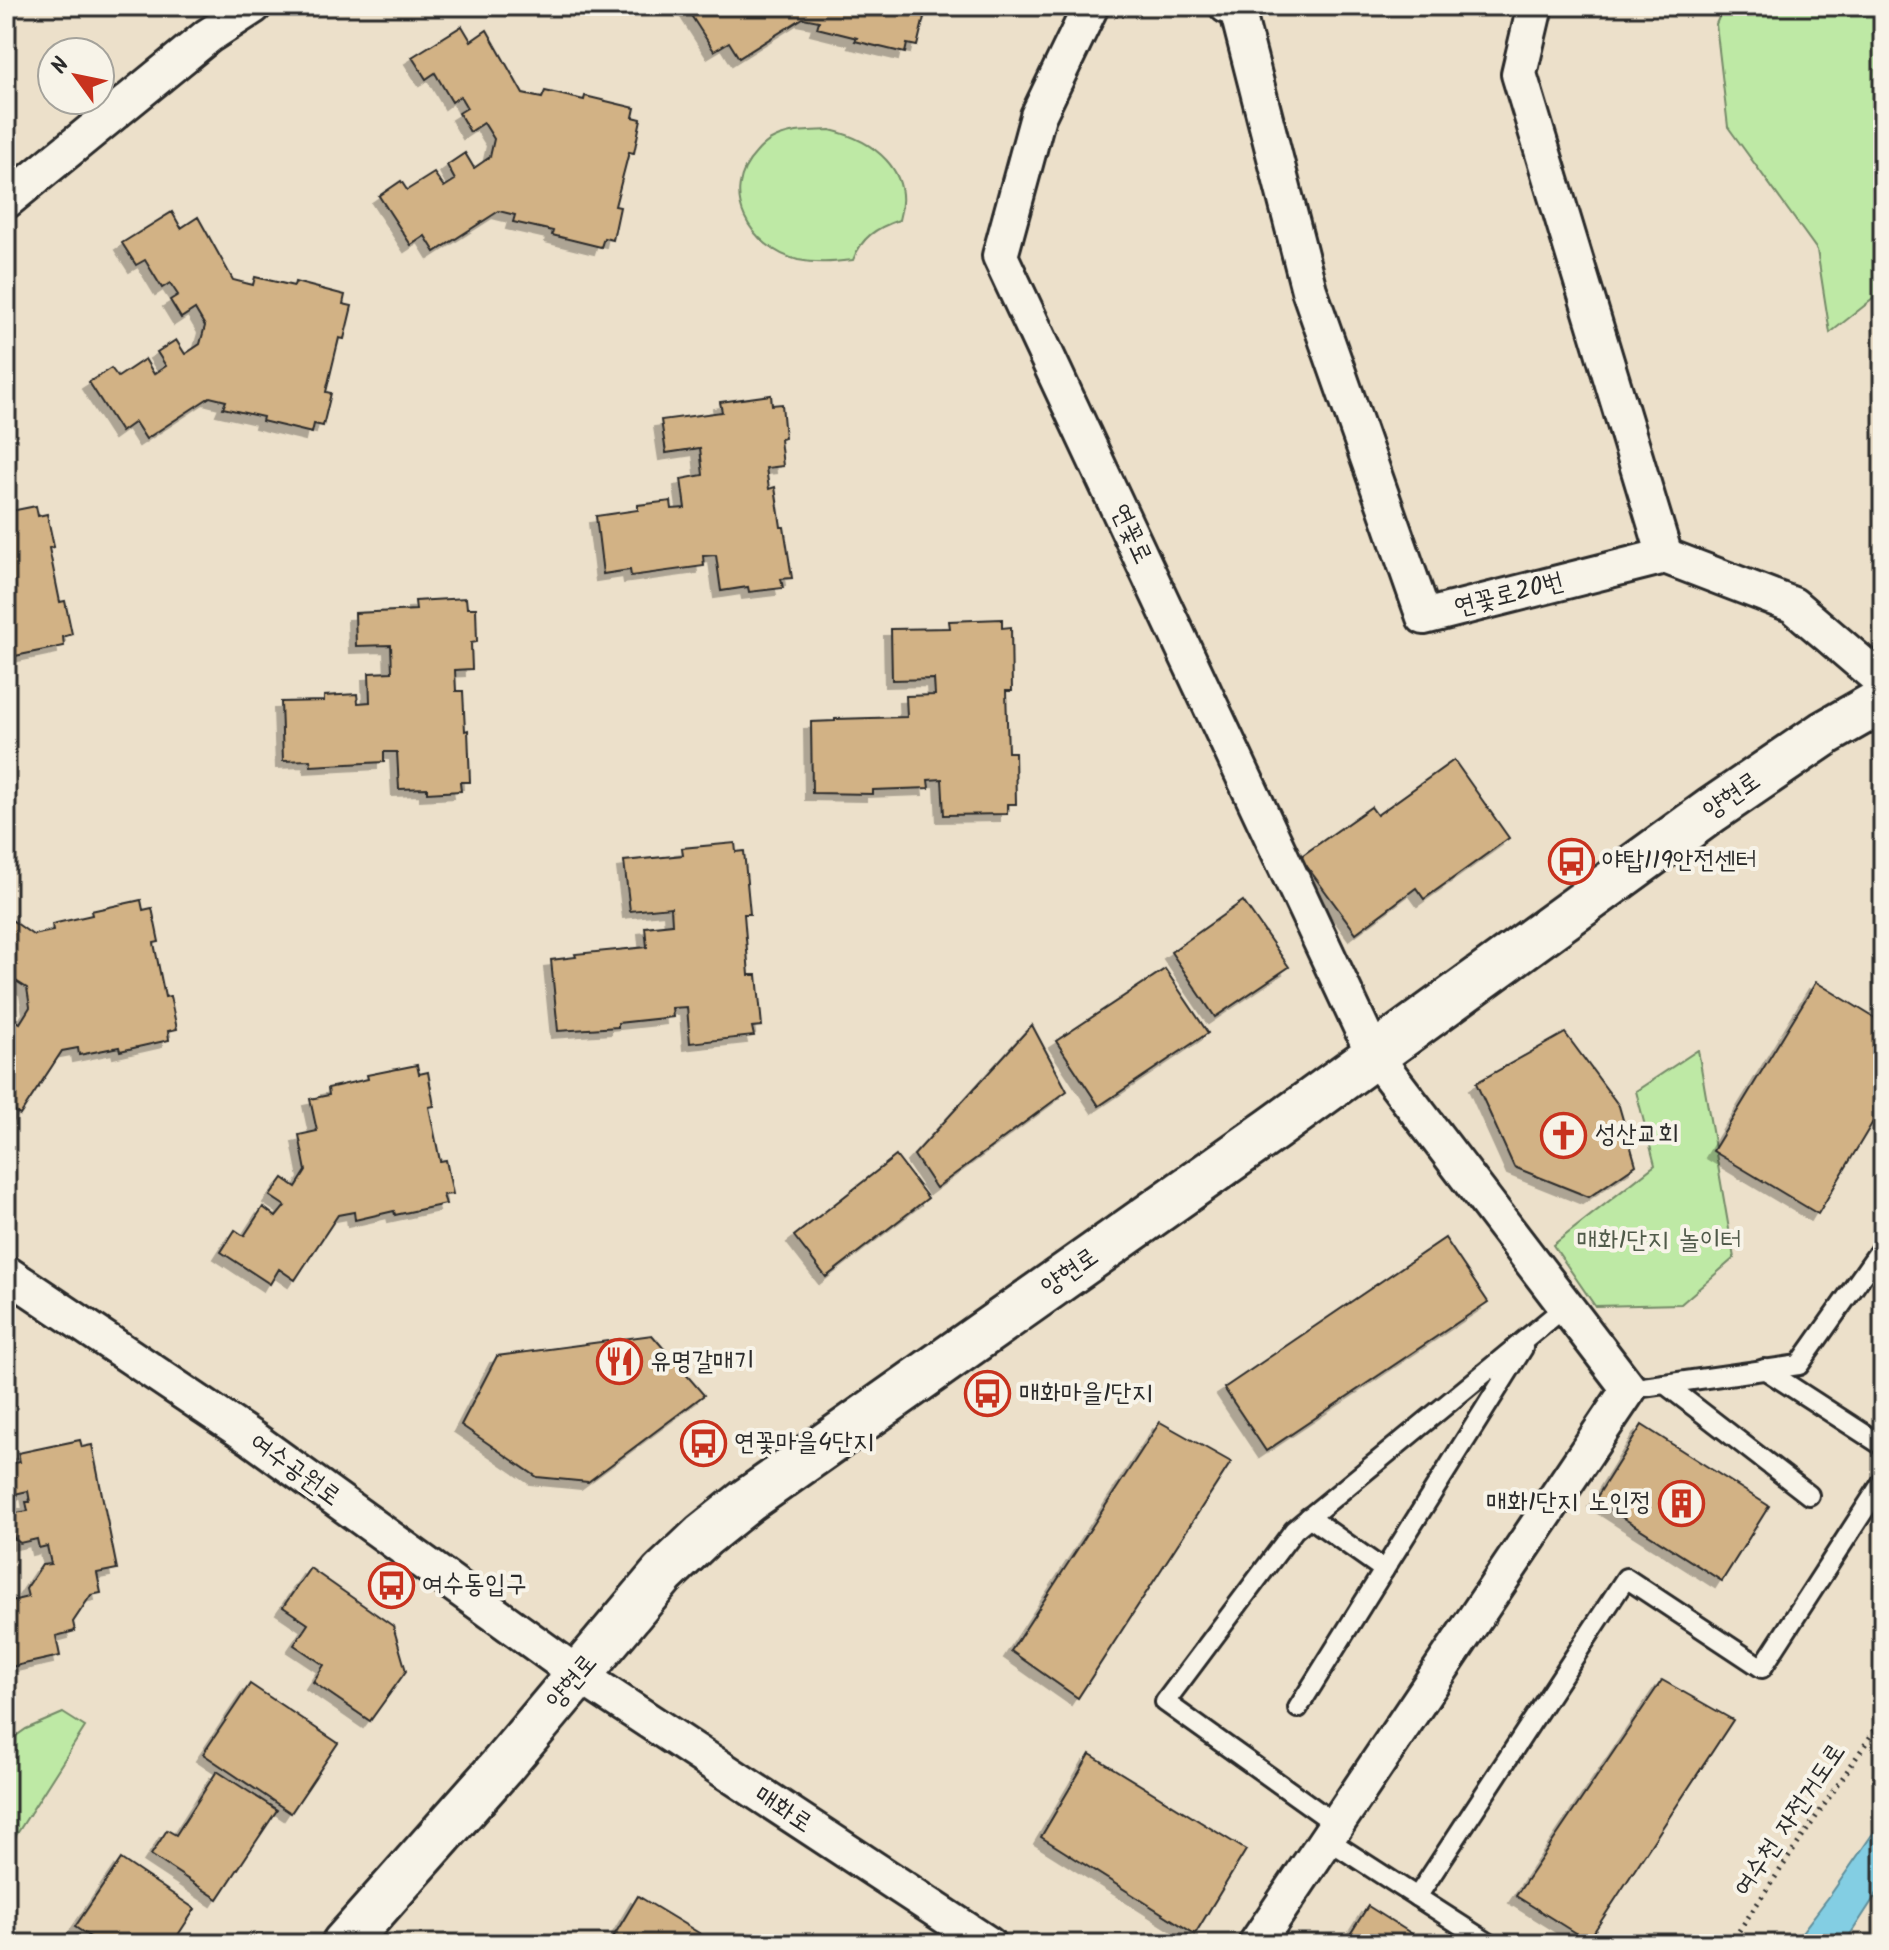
<svg xmlns="http://www.w3.org/2000/svg" width="1889" height="1950" font-family="Kalam,'Poor Story',sans-serif">
	<defs>
		<filter id="shadow"><feDropShadow dx="-7" dy="7" stdDeviation="0" flood-color="#0004"/></filter>
	</defs>
	<rect width="100%" height="100%" fill="#ece0ca"/>
	<filter id="ink" filterUnits="userSpaceOnUse"><feTurbulence type="fractalNoise" baseFrequency=".0125" numOctaves="2"/><feDisplacementMap in="SourceGraphic" scale="16" xChannelSelector="R" yChannelSelector="G"/><feConvolveMatrix kernelMatrix="1 2 1 2 8 2 1 2 1" color-interpolation-filters="sRGB"/></filter>
	<g filter="url(#ink)">
		<g fill="#bee9a5" stroke="#748a68" stroke-width="2">
			<polygon points="1724,6 1883,6 1883,291 1830,333 1817,250 1728,127 1716,24"/>
			<path d="M830,130C873,140 914,170 899,220C876,228 862,237 853,260C834,262 817,264 798,260C750,248 718,193 756,153C761,147 768,141 775,138C792,130 811,131 830,130Z"/>
			<polygon points="1698,1050 1734,1258 1681,1304 1595,1306 1553,1245 1655,1165 1636,1091"/>
			<polygon points="63,1713 85,1727 6,1851 6,1743 26,1729"/>
		</g>
		<polygon fill="#83cee3" stroke="#608d99" stroke-width="2" points="1883,1819 1883,1884 1844,1944 1793,1944 1831,1894"/>
		<g fill="#d2b285" stroke="#2b2b2b" stroke-width="2" filter="url(#shadow)">
			<polygon points="685,6 921,6 920,12 925,13 917,46 907,44 905,53 855,41 857,38 817,28 819,21 803,18 739,58 729,42 714,51"/>
			<polygon points="462,26 471,41 487,30 523,94 542,98 545,91 584,100 585,96 635,108 633,117 641,119 634,153 629,152 615,206 620,207 613,240 604,238 601,247 552,235 553,231 513,222 515,215 499,211 435,252 425,236 411,245 379,196 401,181 407,190 434,173 444,187 455,180 447,165 465,153 474,168 490,157 494,139 484,123 470,132 459,113 467,108 460,96 452,102 435,73 426,79 412,57"/>
			<polygon points="172,212 181,228 198,217 233,280 253,285 255,277 294,286 295,282 345,295 343,304 352,306 344,339 339,338 326,392 331,393 323,426 314,424 312,433 262,421 263,417 223,408 226,401 210,397 146,439 135,422 121,432 89,382 111,368 118,377 145,359 154,374 166,366 157,352 176,340 185,354 200,344 205,326 195,309 181,318 170,300 178,295 170,283 162,288 145,260 136,265 122,243"/>
			<polygon points="771,395 772,405 782,404 785,438 780,439 783,466 766,468 769,489 775,487 781,527 784,527 792,578 781,579 783,588 749,592 748,587 721,591 716,555 703,556 704,566 631,576 630,570 603,574 596,516 638,510 638,505 671,501 672,509 685,508 681,479 703,475 700,448 666,453 661,420 722,412 720,402"/>
			<polygon points="6,404 14,415 6,421"/>
			<polygon points="36,506 38,516 47,514 54,547 49,548 60,602 65,601 72,634 63,637 64,646 15,656 14,652 6,654 6,512"/>
			<polygon points="466,598 467,608 476,608 477,642 471,643 472,669 455,670 456,691 463,691 465,731 468,730 470,782 460,782 461,791 427,793 427,788 399,789 397,752 384,752 384,762 311,766 310,760 283,761 281,702 324,701 324,696 357,694 358,703 370,702 369,673 392,672 391,645 356,646 355,613 416,610 415,601"/>
			<polygon points="1002,619 1002,628 1011,627 1012,691 1006,691 1008,752 1015,752 1016,804 1007,804 1007,814 944,815 942,779 928,780 929,788 873,790 873,794 812,793 811,722 835,721 835,719 907,717 906,696 935,695 934,679 892,680 891,629 950,628 949,621"/>
			<polygon points="1454,760 1509,838 1424,899 1416,888 1356,933 1300,857 1371,807 1377,815"/>
			<polygon points="735,843 736,852 744,851 750,914 744,914 749,975 757,975 762,1026 752,1027 754,1036 690,1043 687,1007 672,1008 673,1017 618,1023 618,1027 558,1031 551,960 576,957 575,954 647,947 645,927 672,924 671,907 630,911 624,861 683,855 682,848"/>
			<polygon points="141,900 143,910 152,908 159,942 154,943 165,997 170,996 177,1029 168,1031 169,1040 120,1051 119,1047 79,1055 78,1048 62,1051 20,1115 6,1106 6,1045 8,1041 6,1039 6,1014 20,1023 30,1007 27,988 11,978 6,985 6,916 33,935 53,931 52,924 92,915 91,911"/>
			<polygon points="1243,901 1289,967 1215,1017 1171,952"/>
			<polygon points="1165,969 1208,1033 1099,1106 1056,1041"/>
			<polygon points="1816,982 1883,1023 1883,1105 1818,1214 1713,1151"/>
			<polygon points="1032,1025 1067,1091 936,1188 914,1155"/>
			<polygon points="1565,1033 1619,1106 1636,1165 1589,1197 1514,1167 1476,1083"/>
			<polygon points="417,1065 419,1074 428,1072 434,1106 429,1107 440,1161 446,1160 453,1194 443,1195 446,1204 395,1215 394,1211 355,1220 354,1212 338,1215 295,1280 279,1269 270,1284 221,1252 235,1230 244,1236 263,1207 276,1217 285,1206 270,1196 283,1178 296,1187 306,1171 299,1135 317,1131 310,1099 329,1095 328,1088 368,1079 367,1075"/>
			<polygon points="896,1156 928,1198 826,1277 794,1236"/>
			<polygon points="1445,1238 1488,1302 1266,1451 1224,1388"/>
			<polygon points="652,1335 704,1395 588,1482 537,1477 461,1425 497,1356"/>
			<polygon points="1160,1422 1231,1462 1078,1698 1011,1651"/>
			<polygon points="1642,1425 1769,1506 1722,1581 1595,1500"/>
			<polygon points="80,1440 82,1447 92,1445 117,1569 97,1573 101,1593 91,1595 73,1622 75,1631 56,1636 60,1656 6,1668 6,1594 10,1593 11,1601 28,1597 26,1589 42,1565 51,1564 47,1546 39,1548 37,1539 20,1543 14,1538 9,1514 28,1511 26,1502 30,1502 28,1491 6,1496 6,1465 20,1462 18,1453"/>
			<polygon points="310,1568 393,1626 406,1671 370,1721 313,1682 324,1665 294,1645 308,1624 283,1607"/>
			<polygon points="1662,1680 1733,1720 1588,1941 1516,1896"/>
			<polygon points="250,1684 338,1743 291,1813 203,1754"/>
			<polygon points="1090,1754 1246,1850 1195,1934 1041,1837"/>
			<polygon points="217,1771 277,1810 218,1899 151,1855 167,1830 176,1835"/>
			<polygon points="121,1859 195,1909 172,1944 101,1944 75,1927"/>
			<polygon points="638,1896 717,1944 609,1944"/>
			<polygon points="1368,1906 1428,1944 1344,1944"/>
		</g>
		<g fill="none" stroke-linecap="round" stroke-linejoin="round">
			<defs>
				<g id="service">
					<polyline points="1764,1369 1883,1446"/>
					<polyline points="1665,1384 1809,1495"/>
					<polyline points="1629,1389 1799,1365 1883,1246"/>
					<polyline points="1309,1517 1384,1570 1523,1348"/>
					<polyline points="1298,1708 1384,1570"/>
					<polyline points="1337,1825 1165,1702 1294,1530 1566,1306"/>
					<polyline points="1327,1839 1490,1944"/>
					<polyline points="1417,1897 1626,1578 1762,1668 1883,1481"/>
				</g>
				<g id="minor">
					<polyline points="1091,6 1038,116 1000,256 1374,1055 1629,1389 1256,1944"/>
					<polyline points="1227,6 1237,9 1309,290 1424,617 1665,556 1519,74 1535,6"/>
					<polyline points="6,201 208,36 254,6"/>
					<polyline points="1665,556 1793,605 1883,682"/>
					<polyline points="6,1273 253,1439 579,1675 988,1944"/>
				</g>
				<polyline id="secondary" points="344,1944 501,1767 663,1574 703,1536 748,1500 1273,1129 1712,810 1825,733 1883,700"/>
			</defs>
			<use href="#service" stroke="#2b2b2b" stroke-width="24"/>
			<use href="#minor" stroke="#2b2b2b" stroke-width="40"/>
			<use href="#secondary" stroke="#2b2b2b" stroke-width="50"/>
			<polyline stroke="#2b2b2b" stroke-width="5" stroke-dasharray="2 6" stroke-linecap="butt" points="1730,1944 1883,1718"/>
			<use href="#service" stroke="#f7f3e8" stroke-width="18"/>
			<use href="#minor" stroke="#f7f3e8" stroke-width="34"/>
			<use href="#secondary" stroke="#f7f3e8" stroke-width="44"/>
		</g>
	</g>
	<defs>
		<symbol id="bus-ring" viewBox="-11 -11 22 22"><circle r="9.5" fill="#f7f3e8" stroke="#c8321e" stroke-width="1.5"/><path d="M-5-6H5V4H4V6H2V4H-2V6H-4V4H-5ZM-3.5-4V0h7V-4ZM-3.5 1.2v1.5H-2V1.2ZM2 1.2v1.5H3.5V1.2Z" fill="#c8321e"/></symbol>
		<symbol id="church-ring" viewBox="-11 -11 22 22"><circle r="9.5" fill="#f7f3e8" stroke="#c8321e" stroke-width="1.5"/><path d="M-1.2-6h2.4v3.5h3.3v2.4h-3.3V6h-2.4V-.1h-3.3v-2.4h3.3Z" fill="#c8321e"/></symbol>
		<symbol id="restaurant-ring" viewBox="-11 -11 22 22"><circle r="9.5" fill="#f7f3e8" stroke="#c8321e" stroke-width="1.5"/><path d="M-5-6h1v4h1v-4h1v4h1v-4h1v5L-1.5 .5V6h-2V.5L-5-1ZM5-6V6H3V1.5H1.5Q1.5-4 5-6Z" fill="#c8321e"/></symbol>
		<symbol id="building-ring" viewBox="-11 -11 22 22"><circle r="9.5" fill="#f7f3e8" stroke="#c8321e" stroke-width="1.5"/><path d="M-4-6H4V6H1V3H-1V6H-4ZM-2.5-4.3h1.7v1.8h-1.7ZM.8-4.3h1.7v1.8H.8ZM-2.5-1h1.7V.8h-1.7ZM.8-1h1.7V.8H.8Z" fill="#c8321e"/></symbol>
	</defs>
	<g fill-rule="evenodd">
		<use href="#bus-ring" x="1546" y="836" width="51" height="51"/>
		<use href="#church-ring" x="1538" y="1110" width="51" height="51"/>
		<use href="#restaurant-ring" x="594" y="1336" width="51" height="51"/>
		<use href="#bus-ring" x="962" y="1368" width="51" height="51"/>
		<use href="#bus-ring" x="678" y="1418" width="51" height="51"/>
		<use href="#building-ring" x="1656" y="1478" width="51" height="51"/>
		<use href="#bus-ring" x="366" y="1560" width="51" height="51"/>
	</g>
	<g text-anchor="middle" dominant-baseline="central" stroke-width="8" stroke-linejoin="round" paint-order="stroke">
		<g font-size="26" fill="#2b2b2b" stroke="#f7f3e8">
			<text transform="translate(1131 534) rotate(65)">연꽃로</text>
			<text transform="translate(1509 595) rotate(-14)">연꽃로20번</text>
			<text transform="translate(1732 796) rotate(-35)">양현로</text>
			<text transform="translate(1070 1272) rotate(-35)">양현로</text>
			<text transform="translate(295 1470) rotate(36)">여수공원로</text>
			<text transform="translate(572 1682) rotate(-50)">양현로</text>
			<text transform="translate(783 1810) rotate(33)">매화로</text>
			<text transform="translate(1790 1820) rotate(-56)">여수천 자전거도로</text>
		</g>
		<g font-size="26" fill="#2b2b2b" stroke="#f7f3e8" text-anchor="start">
			<text x="1602" y="861">야탑119안전센터</text>
			<text x="1595" y="1135">성산교회</text>
			<text x="650" y="1362">유명갈매기</text>
			<text x="1019" y="1394">매화마을1단지</text>
			<text x="734" y="1443">연꽃마을4단지</text>
			<text x="1651" y="1503" text-anchor="end">매화1단지 노인정</text>
			<text x="422" y="1585">여수동입구</text>
		</g>
		<g font-size="26" fill="#505a4a" stroke="#f7f3e8">
			<text x="1659" y="1241">매화1단지 놀이터</text>
		</g>
	</g>
	<rect width="1889" height="1950" fill="none" stroke="#f7f3e8" stroke-width="32"/>
	<rect x="16" y="16" width="1857" height="1918" fill="none" stroke="#2b2b2b" stroke-width="3" filter="url(#ink)"/>
	<g transform="translate(76 76) rotate(303)"><circle r="38" fill="#f7f3e8" stroke="#a5a39c" stroke-width="2"/>
	<path d="M0-6L14 30L0 20L-14 30Z" fill="#c8321e"/>
	<text y="-12" font-size="22" font-weight="bold" text-anchor="middle" fill="#2b2b2b">N</text>
	</g>
</svg>
